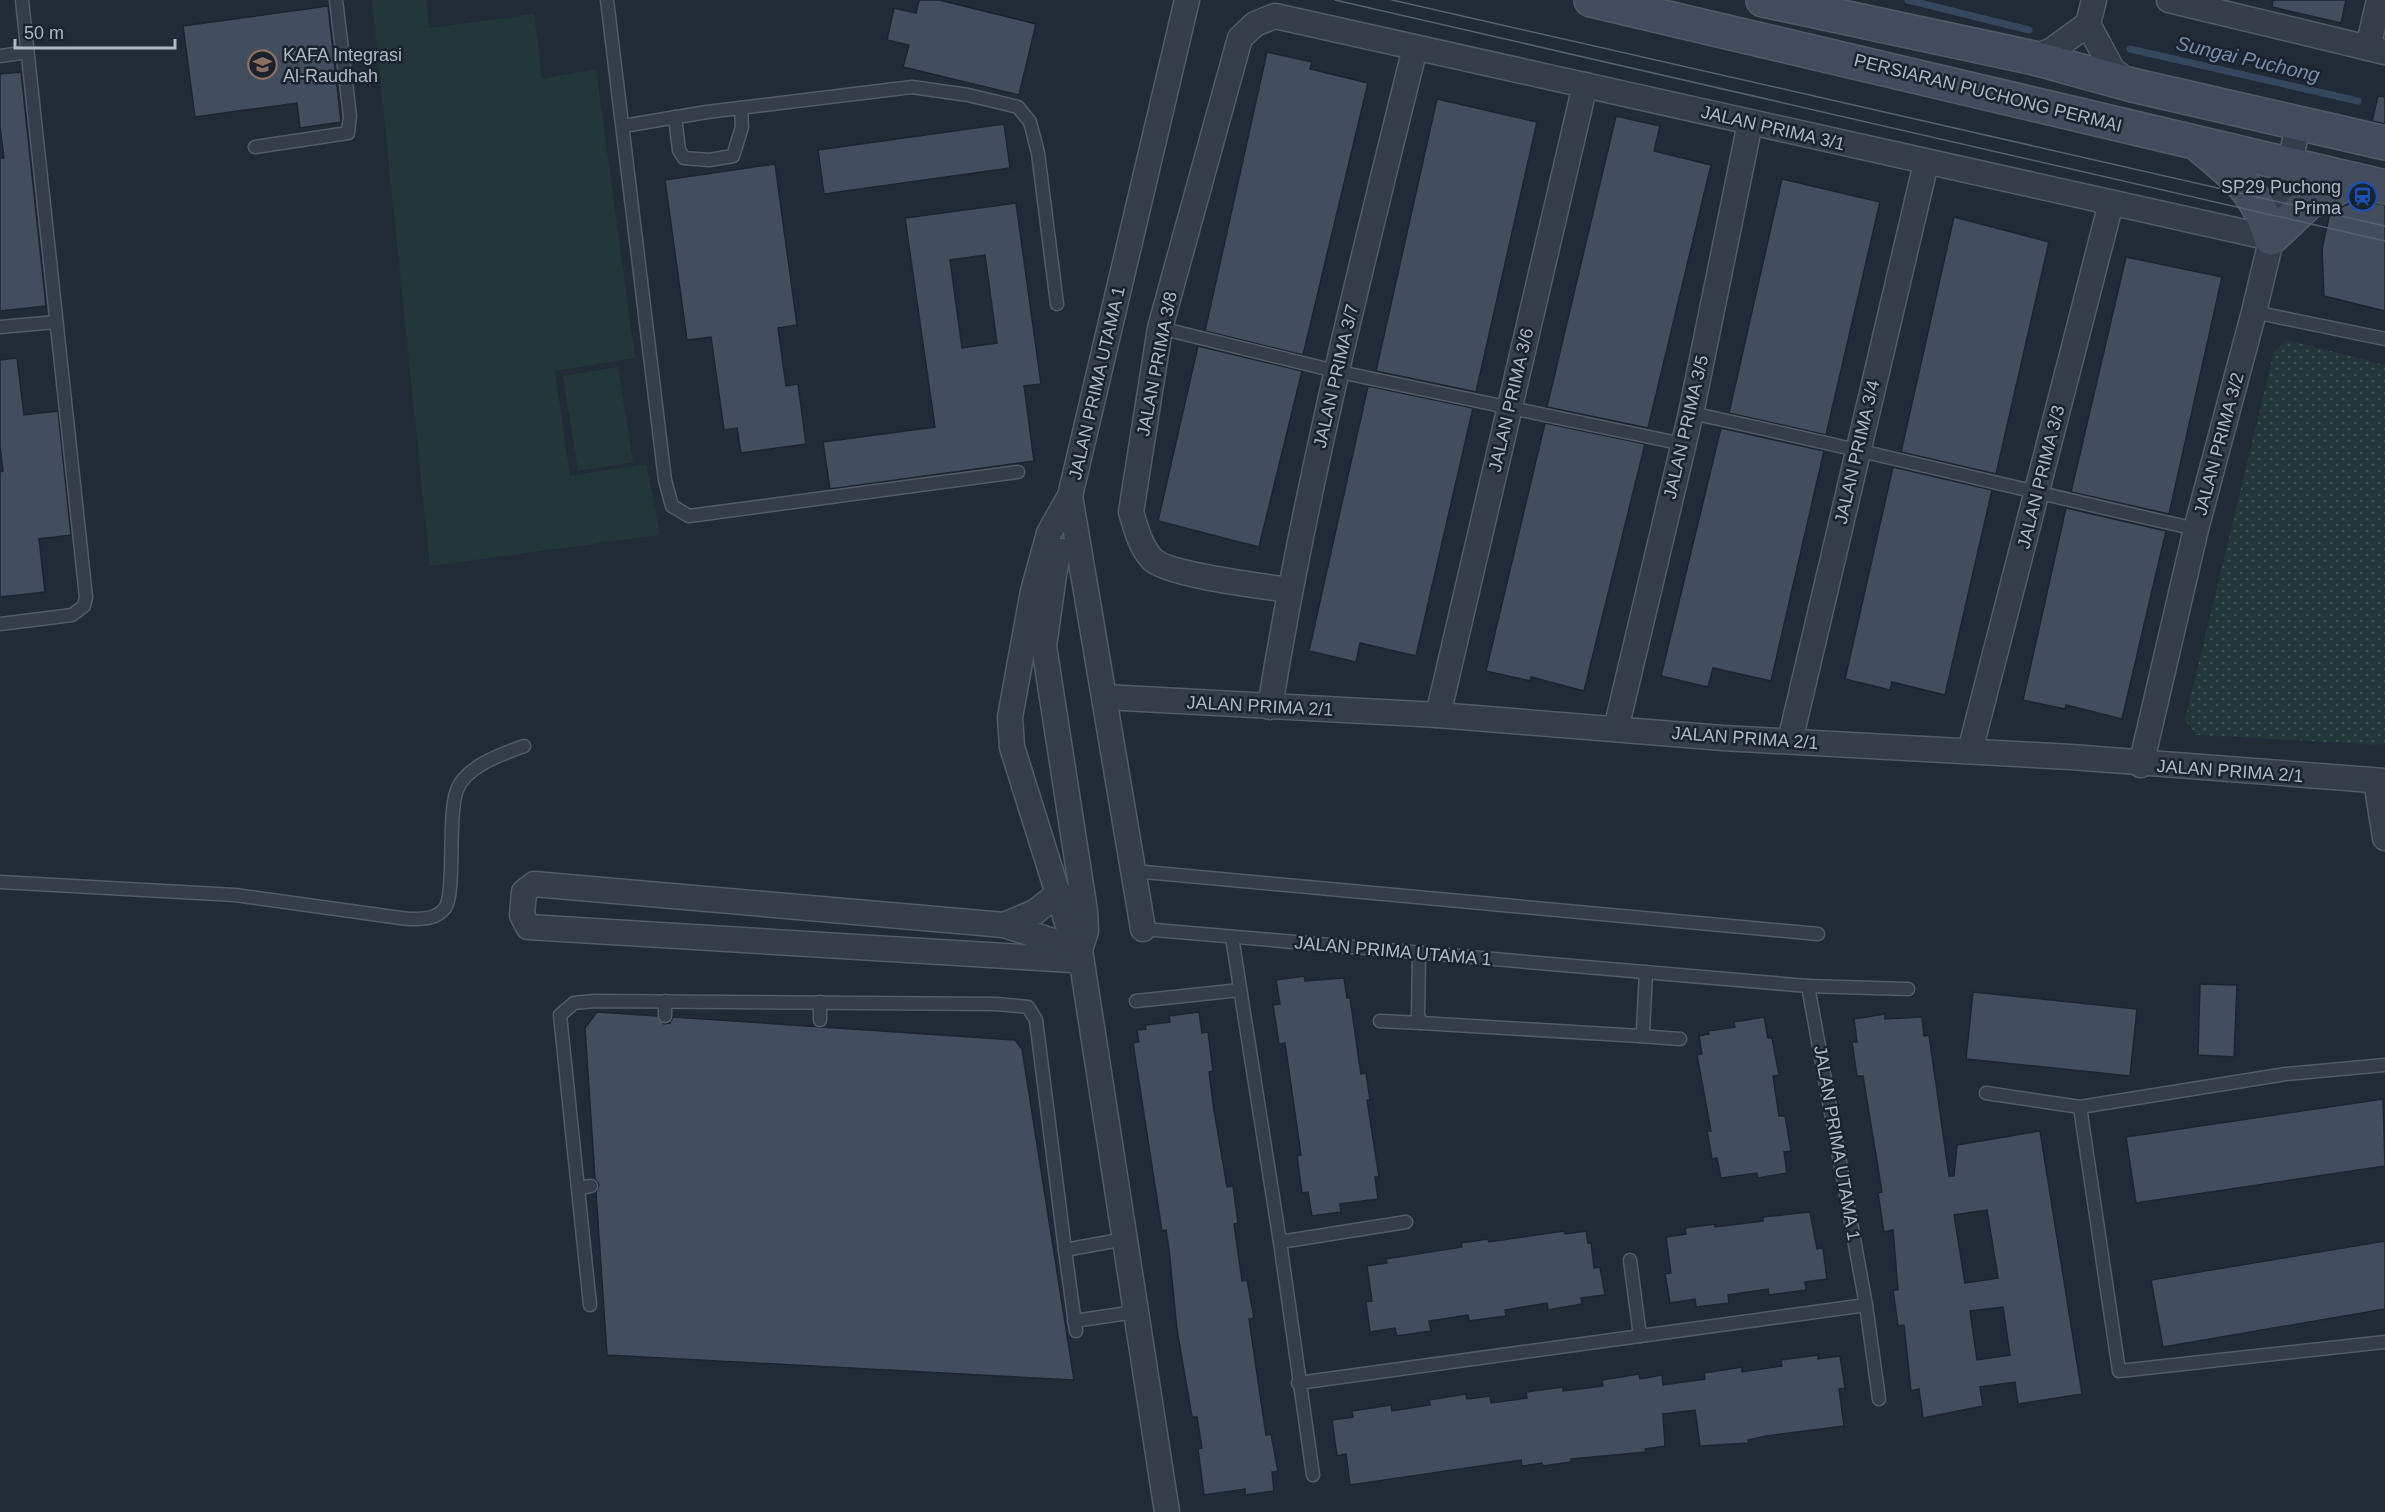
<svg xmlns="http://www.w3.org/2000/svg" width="2385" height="1512" font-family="Arial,sans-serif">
	<defs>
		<pattern id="grass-dots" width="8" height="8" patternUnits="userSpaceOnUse" patternTransform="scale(1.5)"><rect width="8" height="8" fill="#233739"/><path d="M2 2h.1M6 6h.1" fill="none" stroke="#405254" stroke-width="1.8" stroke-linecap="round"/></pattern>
	</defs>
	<rect width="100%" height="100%" fill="#212b38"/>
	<polygon fill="url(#grass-dots)" points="2287,340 2385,365 2385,745 2197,735 2185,720 2274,352"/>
	<g fill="#233739">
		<polygon points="372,0 426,0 429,28 534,14 542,79 596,69 635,358 555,371 570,476 646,464 660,535 430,566"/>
		<polygon points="618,367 633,462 578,471 563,376"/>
	</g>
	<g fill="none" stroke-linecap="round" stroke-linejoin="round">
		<g stroke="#35465f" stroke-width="7">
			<polyline points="1908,0 2029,30"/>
			<polyline points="2130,49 2358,101"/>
		</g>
	</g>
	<g fill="#424e5d" stroke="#1c242f" stroke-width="1.5" fill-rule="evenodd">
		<polygon points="919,0 939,0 1036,24 1019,95 903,67 909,45 887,40 894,8 916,13"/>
		<polygon points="2273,0 2346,0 2341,23 2272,7"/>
		<polygon points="328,6 341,122 300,128 297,103 195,117 183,26"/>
		<polygon points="1267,52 1312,62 1310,69 1368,83 1303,355 1205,331"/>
		<polygon points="21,72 46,306 0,311 0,158 4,158 0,127 0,74"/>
		<polygon points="2378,96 2385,97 2385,124 2372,121"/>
		<polygon points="1437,99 1537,122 1476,392 1376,371"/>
		<polygon points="1616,116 1660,126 1654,151 1711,165 1648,428 1547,407"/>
		<polygon points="1004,124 1010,168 824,194 818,150"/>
		<polygon points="775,164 797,325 778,328 786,386 798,384 806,444 741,453 737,428 724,430 711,337 687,340 665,180"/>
		<polygon points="1782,179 1880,202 1826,435 1729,413"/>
		<polygon points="2357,200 2385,205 2385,311 2324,296 2322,249 2329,217 2331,212"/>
		<path d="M1016,203L1041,384L1024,386L1034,461L830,489L823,442L935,427L905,218ZM985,255L997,343L962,348L950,260Z"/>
		<polygon points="1954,217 2049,242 1996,474 1901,452"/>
		<polygon points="2126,257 2222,277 2169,514 2071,492"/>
		<polygon points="1198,346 1302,371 1259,547 1158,521"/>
		<polygon points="17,358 24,415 58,411 71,535 39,539 45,592 0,597 0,472 3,471 0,446 0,360"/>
		<polygon points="1368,386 1473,408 1416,656 1360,643 1356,662 1309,651"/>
		<polygon points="1545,423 1645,444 1584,691 1531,677 1530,681 1486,671"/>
		<polygon points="1721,428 1824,451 1771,681 1713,668 1708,687 1661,676"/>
		<polygon points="1893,467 1992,490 1945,695 1892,682 1890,690 1845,679"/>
		<polygon points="2066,508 2166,531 2122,719 2066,705 2065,709 2023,700"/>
		<polygon points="1304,976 1305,981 1344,978 1347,998 1350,998 1361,1074 1366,1073 1370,1100 1367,1100 1379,1177 1375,1177 1378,1199 1340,1204 1341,1212 1312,1216 1308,1192 1302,1193 1297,1156 1301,1155 1285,1043 1279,1044 1273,1005 1280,1004 1276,980"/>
		<polygon points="2200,984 2237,985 2234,1057 2198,1055"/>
		<polygon points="1973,992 2137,1009 2130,1076 1966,1059"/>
		<polygon points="597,1012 657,1016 664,1024 670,1023 673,1017 1015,1040 1022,1049 1074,1380 607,1355 596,1192 599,1185 595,1179 585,1028"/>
		<polygon points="1199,1012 1202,1033 1208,1032 1213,1071 1209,1072 1214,1110 1227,1187 1233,1186 1238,1223 1234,1224 1242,1281 1247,1280 1254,1318 1249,1319 1266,1435 1271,1434 1278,1471 1272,1472 1274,1491 1245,1495 1245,1489 1204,1495 1198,1449 1202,1448 1197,1417 1192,1417 1177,1330 1169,1249 1166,1230 1162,1231 1133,1043 1139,1042 1137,1030 1146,1029 1145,1025 1170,1022 1169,1016"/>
		<path d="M1885,1014V1019L1922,1017L1924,1036L1929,1035L1949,1176H1954L1957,1145L2040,1131L2082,1394L2018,1404L2015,1382L1980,1387L1983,1406L1923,1418L1919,1389L1911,1391L1904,1325L1898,1326L1893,1290H1898L1893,1230L1884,1232L1878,1193L1882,1192L1863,1076H1857L1852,1042H1857L1854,1019ZM1987,1210L1998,1278L1965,1283L1954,1215ZM2003,1307L2010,1355L1977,1360L1970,1311Z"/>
		<polygon points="1764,1017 1768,1038 1772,1038 1779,1075 1773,1076 1779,1116 1785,1116 1791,1151 1784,1152 1787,1173 1758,1178 1757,1173 1721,1178 1717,1158 1712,1159 1707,1131 1711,1131 1697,1055 1702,1054 1699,1036 1709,1034 1708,1031 1735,1027 1734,1022"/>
		<polygon points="2383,1099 2385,1166 2136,1203 2126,1137"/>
		<polygon points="1810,1212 1817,1249 1823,1248 1827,1279 1805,1282 1806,1290 1769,1295 1768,1289 1728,1295 1729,1303 1696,1307 1695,1299 1670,1303 1665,1274 1671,1273 1666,1237 1686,1234 1685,1228 1715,1224 1715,1227 1763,1221 1763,1217"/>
		<polygon points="1564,1231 1565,1234 1586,1231 1588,1243 1591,1242 1594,1268 1600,1267 1605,1295 1581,1298 1582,1304 1548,1310 1547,1303 1505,1310 1506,1316 1469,1321 1468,1315 1429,1321 1431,1331 1397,1336 1395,1328 1370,1332 1366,1302 1372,1301 1367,1266 1387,1263 1386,1259 1462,1247 1461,1243 1488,1239 1489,1242"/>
		<polygon points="2385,1241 2385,1309 2163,1347 2151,1280"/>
		<polygon points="1818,1355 1818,1359 1840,1356 1845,1388 1839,1389 1844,1426 1766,1436 1748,1440 1749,1443 1700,1446 1695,1410 1663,1414 1665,1446 1645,1449 1646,1452 1571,1459 1571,1462 1543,1466 1542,1463 1522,1466 1521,1460 1350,1485 1346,1454 1337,1456 1332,1420 1353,1417 1352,1411 1391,1405 1392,1411 1430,1405 1429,1400 1466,1394 1467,1399 1490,1396 1491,1403 1527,1398 1526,1392 1563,1387 1563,1391 1603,1386 1602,1380 1639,1374 1640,1379 1662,1375 1663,1385 1705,1379 1704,1373 1742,1367 1742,1372 1782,1366 1781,1360"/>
	</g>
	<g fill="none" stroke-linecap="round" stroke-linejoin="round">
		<defs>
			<g id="lane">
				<polyline points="607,0 665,480 672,506 689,516 1018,472"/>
				<polyline points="0,56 27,52"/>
				<polyline points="675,117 679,150 684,158 709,160 733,156 742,127 741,108"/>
				<polyline points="623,126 707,112 912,87 968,95 1018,107 1030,122 1038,153 1057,304"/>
				<polyline points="255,147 348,133 350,116 336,0"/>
				<polyline points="2254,312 2385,339"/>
				<polyline points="0,327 56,322"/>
				<polyline points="1160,328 1335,371 1683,444"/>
				<path d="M1691,413C1860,449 2027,491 2196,529"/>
				<polyline points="0,624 72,615 84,606 86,597 22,0"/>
				<polyline points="1134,871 1818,934"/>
				<path d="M0,882L235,895L408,919C421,919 436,920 445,908C456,894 447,816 457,790C466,766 502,754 524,746"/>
				<polyline points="1143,929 1808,986 1866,1305 1298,1383"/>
				<polyline points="1232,937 1280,1242 1313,1475"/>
				<polyline points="1419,953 1418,1015 1421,1023 1640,1036 1643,1031 1646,972"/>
				<polyline points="1808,986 1908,989"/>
				<polyline points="1136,1001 1240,990"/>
				<polyline points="665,1016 665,1001"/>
				<polyline points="820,1020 820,1002"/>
				<polyline points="1380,1021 1421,1023"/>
				<polyline points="1640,1036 1680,1039"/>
				<polyline points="1986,1093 2080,1107 2286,1074 2385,1065"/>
				<polyline points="2080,1107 2119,1371 2385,1342"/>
				<polyline points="579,1188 591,1186"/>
				<polyline points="1280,1242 1406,1222"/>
				<polyline points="1065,1250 1076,1331"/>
				<polyline points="1630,1260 1640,1336"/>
				<polyline points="590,1305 560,1015 574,1003 594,1001 997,1004 1028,1007 1036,1020 1065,1250 1125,1239"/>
				<polyline points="1866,1305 1879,1399"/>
				<polyline points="1074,1321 1135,1312"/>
			</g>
			<g id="street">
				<polyline points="2094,0 2088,24 2112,69 2130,84"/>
				<polyline points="2169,0 2385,52"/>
				<polyline points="2368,48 2379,0"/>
				<polyline points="2034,58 2052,50 2088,24"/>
				<polyline points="1070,496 1049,533 1033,591 1010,717 1012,747 1069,929 1080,950 1167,1512"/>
				<polyline points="1062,551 1058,554 1054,575 1044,646 1085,911 1086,931 1080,950"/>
				<path d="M1289,590C1263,586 1167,575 1152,559C1140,546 1136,528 1131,512L1160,328L1240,38L1255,24L1275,16L2271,238"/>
				<polyline points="1105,697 1438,715 1723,738 2071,757 2385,781"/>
				<path d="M1270,707C1306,484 1361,266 1415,48"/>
				<polyline points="1438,715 1585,85"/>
				<polyline points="1616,729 1691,413 1750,123"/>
				<polyline points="1790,741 1926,163"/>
				<polyline points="1970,751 2111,203"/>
				<polyline points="2141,765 2196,529 2254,312 2299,123"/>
				<polyline points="2376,781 2385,838"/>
				<polyline points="1059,893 1035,912 1004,925 534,884 524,892 522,915 528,927 1072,960 1082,964"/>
				<polyline points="1004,925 1080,950"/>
				<polyline points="1143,929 1070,496 1187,0"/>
			</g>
			<g id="secondary">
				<polyline points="1591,0 2385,187"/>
				<polyline points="1763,0 2034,58 2132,85 2385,143"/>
				<path d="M2201,147C2237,177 2257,191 2271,238L2309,202L2354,180"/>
			</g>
		</defs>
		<use href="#lane" stroke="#525b66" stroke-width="15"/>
		<use href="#street" stroke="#525b66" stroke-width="27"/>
		<use href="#secondary" stroke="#525b66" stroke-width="36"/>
		<use href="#lane" stroke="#343d49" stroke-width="12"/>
		<use href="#street" stroke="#343d49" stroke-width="24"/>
		<use href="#secondary" stroke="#424c5c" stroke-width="33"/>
		<g stroke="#566170" stroke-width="1.5">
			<polyline points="1335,0 2385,241"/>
			<polyline points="1392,0 2385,226"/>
		</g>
	</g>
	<defs>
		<symbol id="school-ring" viewBox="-11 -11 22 22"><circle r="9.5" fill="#1a222d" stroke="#8d6e63" stroke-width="1.5"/><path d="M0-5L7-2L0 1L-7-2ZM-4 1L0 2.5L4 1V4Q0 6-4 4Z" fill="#8d6e63"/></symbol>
		<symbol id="station-ring" viewBox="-11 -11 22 22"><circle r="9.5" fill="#1a222d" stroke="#1a4fb4" stroke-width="1.5"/><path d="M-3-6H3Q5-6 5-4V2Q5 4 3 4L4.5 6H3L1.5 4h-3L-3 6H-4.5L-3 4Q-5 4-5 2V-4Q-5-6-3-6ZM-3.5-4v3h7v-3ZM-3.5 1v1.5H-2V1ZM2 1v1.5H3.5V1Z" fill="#1a4fb4"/></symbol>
	</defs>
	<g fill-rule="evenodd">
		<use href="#school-ring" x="246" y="48" width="33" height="33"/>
		<use href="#station-ring" x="2346" y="180" width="33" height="33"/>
	</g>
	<g text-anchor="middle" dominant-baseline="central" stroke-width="5" stroke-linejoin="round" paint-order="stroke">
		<g font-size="18" fill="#afb8c5" stroke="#1a222d" text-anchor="start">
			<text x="283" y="55">KAFA Integrasi<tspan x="283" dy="21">Al-Raudhah</tspan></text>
			<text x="2341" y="187" text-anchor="end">SP29 Puchong<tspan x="2341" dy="21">Prima</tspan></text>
		</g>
		<g font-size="18" fill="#afb8c5" stroke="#1a222d">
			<text transform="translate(1988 93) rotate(14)">PERSIARAN PUCHONG PERMAI</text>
			<text transform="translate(1773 128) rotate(13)">JALAN PRIMA 3/1</text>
			<text transform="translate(1157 364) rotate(-79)">JALAN PRIMA 3/8</text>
			<text transform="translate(1336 376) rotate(-77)">JALAN PRIMA 3/7</text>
			<text transform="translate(1097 383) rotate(-77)">JALAN PRIMA UTAMA 1</text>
			<text transform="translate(1511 400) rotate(-77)">JALAN PRIMA 3/6</text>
			<text transform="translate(1686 427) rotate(-77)">JALAN PRIMA 3/5</text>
			<text transform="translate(2219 444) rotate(-75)">JALAN PRIMA 3/2</text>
			<text transform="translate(1857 452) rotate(-77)">JALAN PRIMA 3/4</text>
			<text transform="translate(2041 477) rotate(-76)">JALAN PRIMA 3/3</text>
			<text transform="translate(1260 706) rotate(3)">JALAN PRIMA 2/1</text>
			<text transform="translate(1745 738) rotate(4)">JALAN PRIMA 2/1</text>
			<text transform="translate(2230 771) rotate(4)">JALAN PRIMA 2/1</text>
			<text transform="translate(1393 951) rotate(5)">JALAN PRIMA UTAMA 1</text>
			<text transform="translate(1837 1143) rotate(80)">JALAN PRIMA UTAMA 1</text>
		</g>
		<g font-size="20" font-style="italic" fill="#778ead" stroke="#1a222d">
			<text transform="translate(2248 59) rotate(13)">Sungai Puchong</text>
		</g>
	</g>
	<path d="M15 39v9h160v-9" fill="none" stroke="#afb8c5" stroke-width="3"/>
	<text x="24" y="39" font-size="18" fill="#afb8c5" stroke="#1a222d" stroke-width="4.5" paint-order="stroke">50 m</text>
</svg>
